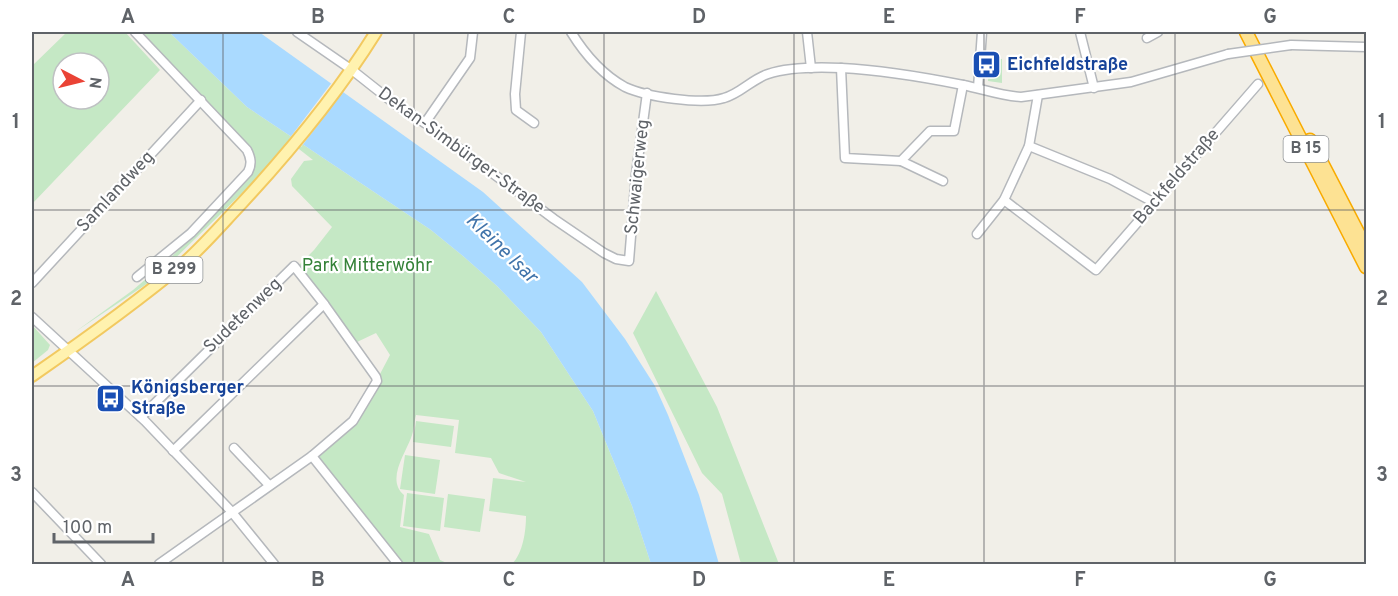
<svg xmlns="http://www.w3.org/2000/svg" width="1398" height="596" font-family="Overpass,sans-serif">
	<rect width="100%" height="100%" fill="#f1efe8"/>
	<g fill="#c5e8c5" fill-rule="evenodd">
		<path d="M67,32H125L160,70L32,204V66ZM63,63H99V99H63Z"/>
		<path d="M135,32H169L247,107L431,230L463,256L497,286L541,332L593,411L632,506L651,564H512C523,553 526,531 526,516L489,511L493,478L526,482L499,473L491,458L455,453L459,420L416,415C414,422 414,431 411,438C405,454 386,480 404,495L400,527L429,534L440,560L449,564H393L381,550L318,458L356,423L381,382L380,374L390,355L376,333L357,342L297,267L314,250L332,227L292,186L291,179L304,161L313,160L290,142L280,156L154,279L75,332L133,290L168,260L192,237L243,183L250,157Z"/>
		<polygon points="990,58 1002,59 1002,83 988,81"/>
		<polygon points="656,291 717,407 779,564 741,564 722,494 702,473 633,333"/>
		<polygon points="32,325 50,345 48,350 32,363"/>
		<polygon points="416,421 454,426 451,447 413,442"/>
		<polygon points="405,455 440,460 435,494 400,489"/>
		<polygon points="407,493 444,498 440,531 403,526"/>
		<polygon points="448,494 485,499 480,532 444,527"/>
	</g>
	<polygon fill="#aadaff" points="169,32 259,32 483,192 582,282 625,339 655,386 668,415 699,495 719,564 651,564 632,506 593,411 541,332 497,286 463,256 431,230 247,107"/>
	<polygon fill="#f1efe8" points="333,81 345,89 301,147 289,139"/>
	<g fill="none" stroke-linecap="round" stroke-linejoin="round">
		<defs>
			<g id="minor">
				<path d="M135,32L247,150C251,158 252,164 248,172L191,233L137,277"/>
				<polyline points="297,32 352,70 395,104 425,123 554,219 604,253 616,259 629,261 636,174 647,93"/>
				<polyline points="521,32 515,94 516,110 534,123"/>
				<path d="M571,32C584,53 603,75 625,87C646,97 702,105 724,98C740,94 752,79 768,74C789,67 819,67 841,68C882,70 923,77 963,85C983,89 1001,96 1021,97L1131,82L1228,54"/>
				<polyline points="807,32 811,68"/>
				<polyline points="1080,32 1094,88"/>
				<polyline points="1147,38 1158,32"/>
				<polyline points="1291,45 1366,47"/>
				<polyline points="841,68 845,158 901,161"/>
				<polyline points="978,88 982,32"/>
				<polyline points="425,123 470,58 473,32"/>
				<polyline points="1029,146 1110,179 1153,202"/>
				<polyline points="943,181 901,161 930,131 954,131 963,85"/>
				<polyline points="1004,200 1096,270 1258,84"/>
				<polyline points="977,234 1004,200 1029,146 1038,95"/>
				<polyline points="32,283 201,100"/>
				<polyline points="32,317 145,421 231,511 274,564"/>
				<polyline points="141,417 294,266 324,304 376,377 377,381 353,421 312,456 159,564"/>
				<polyline points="234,448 269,485"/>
				<polyline points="173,451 324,304"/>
				<polyline points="312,456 398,564"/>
				<polyline points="32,492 101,564"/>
			</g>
			<path id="major" d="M32,376C84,340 136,303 185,262C205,244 223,223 242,203C291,150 338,93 376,32"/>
			<g id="highway">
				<polyline points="1246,32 1366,267"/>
				<polyline points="1310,140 1366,248"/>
			</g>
		</defs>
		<use href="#minor" stroke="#b5b8bc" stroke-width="11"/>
		<use href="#major" stroke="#f2c960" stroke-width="14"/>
		<use href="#highway" stroke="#f9ab00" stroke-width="15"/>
		<use href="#minor" stroke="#fff" stroke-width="8"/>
		<use href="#major" stroke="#fff2af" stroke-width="10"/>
		<use href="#highway" stroke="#fde293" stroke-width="12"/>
		<defs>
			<polyline id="minor-bridge" points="1228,54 1291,45"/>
		</defs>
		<use href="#minor-bridge" stroke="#b5b8bc" stroke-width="11" stroke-linecap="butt"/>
		<use href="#minor-bridge" stroke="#fff" stroke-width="8"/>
	</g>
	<path fill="none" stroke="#5f6368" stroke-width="1.5" stroke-opacity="0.55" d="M223,32V564M414,32V564M604,32V564M794,32V564M984,32V564M1175,32V564M32,210H1366M32,386H1366"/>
	<defs>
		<symbol id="bus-square" viewBox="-11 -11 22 22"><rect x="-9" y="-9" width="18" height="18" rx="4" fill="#1a4fb4" stroke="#fff"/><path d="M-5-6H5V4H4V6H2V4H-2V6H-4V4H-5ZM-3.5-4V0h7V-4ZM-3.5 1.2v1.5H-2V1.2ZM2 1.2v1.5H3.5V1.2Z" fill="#fff"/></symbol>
	</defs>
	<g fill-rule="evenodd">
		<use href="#bus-square" x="970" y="48" width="33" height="33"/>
		<use href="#bus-square" x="94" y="382" width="33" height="33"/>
	</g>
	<g text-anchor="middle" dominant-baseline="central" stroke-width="4.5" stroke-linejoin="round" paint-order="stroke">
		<g fill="#fff" stroke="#8f9295" stroke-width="1.5">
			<rect x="1283.5" y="136" width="45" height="26" rx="4.5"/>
			<rect x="145.5" y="257" width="57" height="26" rx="4.5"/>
		</g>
		<g font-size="16" font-weight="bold" fill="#5f6368">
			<text x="1306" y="149">B 15</text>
			<text x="174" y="270">B 299</text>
		</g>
		<g font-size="18" font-weight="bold" fill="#164399" stroke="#fff" text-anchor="start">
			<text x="1007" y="65">Eichfeldstraße</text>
			<text x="131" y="388">Königsberger<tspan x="131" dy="21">Straße</tspan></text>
		</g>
		<g font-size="18" fill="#5f6368" stroke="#fff">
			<text transform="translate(461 151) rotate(36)">Dekan-Simbürger-Straße</text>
			<text transform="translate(638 177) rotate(-84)">Schwaigerweg</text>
			<text transform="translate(1177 177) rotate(-49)">Backfeldstraße</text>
			<text transform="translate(116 192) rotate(-47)">Samlandweg</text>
			<text transform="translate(243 316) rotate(-44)">Sudetenweg</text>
		</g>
		<g font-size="18" fill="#348238" stroke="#fff">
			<text x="367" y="266">Park Mitterwöhr</text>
		</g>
		<g font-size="20" font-style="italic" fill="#4174aa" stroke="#fff">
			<text transform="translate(501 249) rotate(44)">Kleine Isar</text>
		</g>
	</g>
	<rect width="1398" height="596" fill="none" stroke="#ffffff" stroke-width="66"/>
	<g transform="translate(81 81) rotate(97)"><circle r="28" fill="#ffffff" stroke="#bfc1c3" stroke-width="1.5"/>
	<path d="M0-4.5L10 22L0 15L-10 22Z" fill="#ea4335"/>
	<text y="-9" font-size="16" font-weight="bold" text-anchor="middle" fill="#5f6368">N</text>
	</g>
	<path d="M54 533v9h99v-9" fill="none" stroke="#5f6368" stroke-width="3"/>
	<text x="63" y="533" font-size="18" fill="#5f6368" stroke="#ffffff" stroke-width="4.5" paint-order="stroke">100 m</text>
	<rect x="33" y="33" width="1332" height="530" fill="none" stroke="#5f6368" stroke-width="2"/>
	<g font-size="20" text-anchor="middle" font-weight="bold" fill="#5f6368">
		<text x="128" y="23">A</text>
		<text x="318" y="23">B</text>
		<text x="509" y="23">C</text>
		<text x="699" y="23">D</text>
		<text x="889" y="23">E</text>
		<text x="1080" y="23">F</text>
		<text x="1270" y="23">G</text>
		<text x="16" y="128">1</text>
		<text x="1382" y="128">1</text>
		<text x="16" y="305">2</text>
		<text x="1382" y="305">2</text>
		<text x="16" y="481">3</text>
		<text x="1382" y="481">3</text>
		<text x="128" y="586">A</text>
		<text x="318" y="586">B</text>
		<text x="509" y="586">C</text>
		<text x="699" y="586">D</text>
		<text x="889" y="586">E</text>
		<text x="1080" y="586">F</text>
		<text x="1270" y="586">G</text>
	</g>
</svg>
